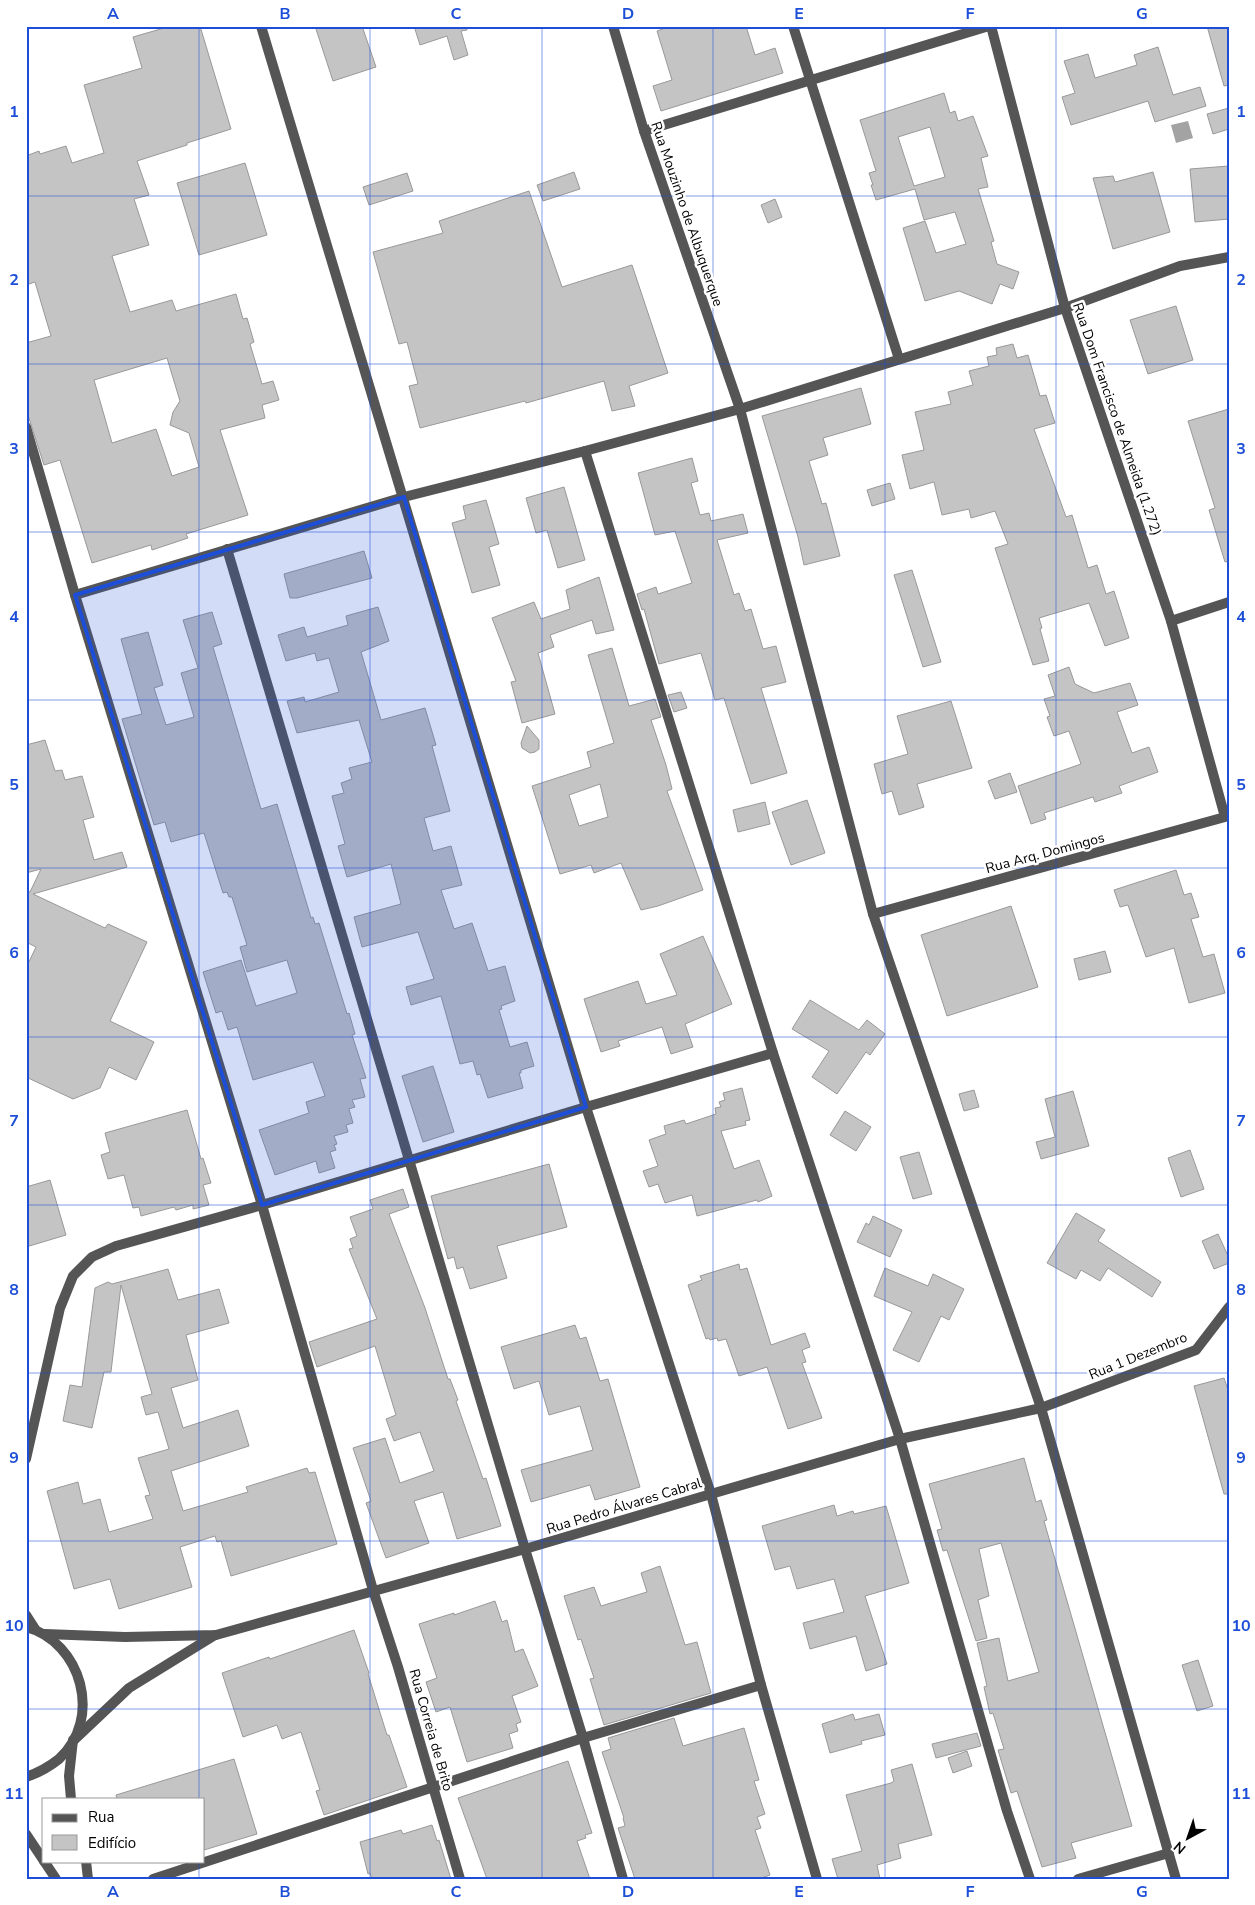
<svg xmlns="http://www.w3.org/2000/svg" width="1255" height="1905" font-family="'Nunito Sans',sans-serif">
	<rect width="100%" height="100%" fill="#fff"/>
	<polygon fill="#a3a3a3" points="1188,121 1193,138 1176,143 1171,125"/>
	<g fill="#c4c4c4" stroke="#999" fill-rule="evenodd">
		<path d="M171,26H200L231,129L187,143V145L137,161L149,195L134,199L149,245L112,256L130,312L172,300L176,311L236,294L243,319L247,318L254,342L250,344L262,384L273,381L279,400L262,405L265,418L220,430L248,515L186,534L188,538L152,550L151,545L92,563L60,460L44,465L26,409V343L51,336L35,282L26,285V156L39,151L40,154L66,146L72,163L104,153L84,85L142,68L133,37ZM167,358L180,401L173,412L170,425L189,433L199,467L172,476L156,429L112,443L94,380Z"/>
		<polygon points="315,26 362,26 376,67 333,81"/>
		<polygon points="414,26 466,26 467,30 461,31 468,55 454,60 447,36 420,45"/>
		<polygon points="671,26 746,26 755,55 775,48 783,73 661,111 653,86 672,80 657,31"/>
		<polygon points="1207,26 1229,26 1229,85 1224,86"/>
		<polygon points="1158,47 1173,95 1200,87 1206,106 1155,122 1148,101 1071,125 1062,97 1075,93 1064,61 1088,54 1095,78 1137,65 1134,55"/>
		<path d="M944,93L950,113L955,111L958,121L973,116L988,156L981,158L988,187L978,189L994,241L991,242L997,264L1019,272L1013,289L1000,284L992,304L959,291L925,301L903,228L925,221L936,253L966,244L955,212L924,220L915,189L876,200L871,185H873L869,173L876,171L860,120ZM930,127L945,177L914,186L898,137Z"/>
		<polygon points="1229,108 1229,129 1213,134 1207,114"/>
		<polygon points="245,163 267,235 199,255 177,183"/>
		<polygon points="1229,166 1229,219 1195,222 1190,169"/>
		<polygon points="574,172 580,189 543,201 537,185"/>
		<polygon points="1153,172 1170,232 1113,249 1093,178 1113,176 1115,182"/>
		<polygon points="407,173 413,191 369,205 363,187"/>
		<polygon points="529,191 562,287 632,265 668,373 629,386 635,406 612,411 604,381 526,403 525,401 420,428 409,386 418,384 407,342 399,344 373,252 443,233 439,221"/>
		<polygon points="775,199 782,217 768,223 761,205"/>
		<polygon points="1176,306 1193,360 1148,374 1130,320"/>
		<polygon points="1013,344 1017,358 1028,355 1040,396 1046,395 1055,423 1034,429 1066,517 1072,515 1088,568 1097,565 1106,594 1114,591 1129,638 1105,646 1089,603 1039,618 1042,628 1040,629 1049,661 1033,665 995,548 1008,544 995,511 971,518 969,509 942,515 934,482 910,489 902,455 924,450 915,412 951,404 948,392 973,385 969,371 989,366 987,357 997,355 996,348"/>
		<polygon points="861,388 871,424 823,438 828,455 809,461 822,504 826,503 840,556 804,565 798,537 762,416"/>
		<polygon points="1229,409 1229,561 1225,562 1209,510 1215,508 1188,421"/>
		<polygon points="692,458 698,481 691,483 700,515 709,513 711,521 743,514 748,533 717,540 734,595 739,593 745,611 751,609 763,649 776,646 786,682 761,688 787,773 751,784 724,698 715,700 701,653 659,664 644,609 642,610 637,594 656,587 658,594 692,583 675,531 655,535 638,473"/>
		<polygon points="890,483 895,499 872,506 867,490"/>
		<polygon points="564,487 585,560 558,568 547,530 536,533 526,498"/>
		<polygon points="486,500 499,544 489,547 500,585 472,593 452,523 466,519 463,506"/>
		<polygon points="364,551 372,578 297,598 290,598 284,574"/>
		<polygon points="912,570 941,662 923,667 894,575"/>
		<polygon points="599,577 614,630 596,634 592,620 550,635 554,647 538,653 555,714 522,723 511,682 516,681 492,618 534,602 541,619 570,609 566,590"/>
		<polygon points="378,607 389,641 361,652 381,720 425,708 436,745 432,746 450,811 424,818 433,851 451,846 462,885 441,890 454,929 472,923 488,971 505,966 515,1001 501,1006 502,1009 499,1010 510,1047 527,1042 534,1066 521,1070 521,1073 519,1073 523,1088 488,1098 480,1074 477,1075 473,1061 460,1064 441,996 411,1005 406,987 434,979 418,932 362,947 354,917 401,904 391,864 347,877 338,846 345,844 332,796 344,793 341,783 352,779 349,768 372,762 359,720 297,733 287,701 304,697 305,702 339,692 329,658 317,661 315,653 286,661 278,635 304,627 307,637 348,625 346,616"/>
		<polygon points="212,612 222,644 213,647 261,809 277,804 311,918 313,917 315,924 319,923 347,1014 349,1013 355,1034 352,1035 366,1078 360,1079 365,1097 352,1100 355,1107 349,1109 353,1123 346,1125 348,1132 334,1136 337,1144 334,1145 336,1150 330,1152 335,1168 319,1173 316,1161 275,1175 259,1130 309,1113 306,1102 325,1096 313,1062 253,1080 237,1027 228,1030 222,1011 216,1013 203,972 241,960 256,1006 297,993 287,960 247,972 240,947 247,945 232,897 229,897 227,892 223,893 204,833 171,842 165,822 154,825 122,719 142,714 121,639 148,632 163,685 154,688 166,725 194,717 181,673 198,668 183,620"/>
		<path d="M612,648L629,706L655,699L661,717L651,720L666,765L672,789L667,791L703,890L658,906L641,910L621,863L594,873L591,865L560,874L532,786L591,767L587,752L614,743L588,655ZM600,784L608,817L579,826L569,795Z"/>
		<polygon points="1069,667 1075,684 1094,693 1130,683 1138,705 1117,712 1132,753 1149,747 1158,772 1119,786 1122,793 1095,802 1093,797 1044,813 1046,819 1031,824 1018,786 1081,764 1069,731 1054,736 1047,717 1050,716 1044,699 1055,696 1048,675"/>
		<polygon points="681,692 687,708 674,712 668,695"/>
		<polygon points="951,701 972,768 917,784 924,807 899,815 892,791 882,794 874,764 908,754 897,716"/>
		<polygon points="527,726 539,740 539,749 535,752 530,753 522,748 521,743"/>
		<polygon points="45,740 55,771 62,770 65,780 82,776 94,817 83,820 94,860 122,852 127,867 33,894 105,928 108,924 147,942 110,1021 154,1042 136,1080 109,1067 100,1088 73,1099 26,1077 26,968 36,947 26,942 26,891 30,892 41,869 26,873 26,745"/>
		<polygon points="1010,773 1017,792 995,799 988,781"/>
		<polygon points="807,800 825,853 791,865 772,812"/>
		<polygon points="765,802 770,824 738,832 733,810"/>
		<polygon points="1176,870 1184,895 1191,893 1199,917 1191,919 1203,957 1214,954 1225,993 1189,1003 1174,948 1146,957 1128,905 1120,907 1114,890"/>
		<polygon points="1011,906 1038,987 947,1016 921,935"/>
		<polygon points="703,936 732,1004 685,1024 693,1047 671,1054 662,1027 618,1041 620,1046 601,1052 584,999 638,981 646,1004 677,995 660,954"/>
		<polygon points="1105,951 1111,972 1079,980 1074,959"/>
		<polygon points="810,1000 859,1030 867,1020 885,1034 870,1055 866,1052 837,1094 812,1077 829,1051 792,1029"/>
		<polygon points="433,1066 454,1132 423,1142 402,1076"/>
		<polygon points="742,1088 750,1120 745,1121 746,1125 721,1131 734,1169 759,1160 772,1196 758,1202 757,1200 697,1216 692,1195 665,1203 658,1184 649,1187 643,1171 658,1166 649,1140 666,1134 664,1126 684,1120 686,1124 716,1114 715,1108 721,1107 719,1102 725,1100 723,1093"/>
		<polygon points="974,1090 979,1107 964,1111 959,1094"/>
		<polygon points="1073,1091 1089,1146 1041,1159 1036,1142 1055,1137 1045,1099"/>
		<polygon points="187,1110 201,1159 203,1158 211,1183 203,1185 209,1205 193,1209 193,1205 176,1210 174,1207 141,1216 139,1207 133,1208 124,1175 108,1179 101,1155 110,1152 105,1133"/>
		<polygon points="845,1111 871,1127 856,1151 830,1135"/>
		<polygon points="1190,1150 1204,1189 1181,1197 1168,1158"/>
		<polygon points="919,1152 932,1194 913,1199 900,1157"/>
		<polygon points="549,1164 567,1227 497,1246 507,1278 470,1289 463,1267 457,1269 454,1257 448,1259 431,1196"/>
		<polygon points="50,1180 66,1235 26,1247 26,1187"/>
		<polygon points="403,1189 409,1207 389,1214 425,1308 448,1379 450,1379 458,1400 456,1401 483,1479 486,1478 501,1526 457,1539 443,1492 414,1501 429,1543 386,1558 366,1503 371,1501 353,1448 385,1438 400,1483 434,1471 420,1432 394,1441 386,1419 396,1415 375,1346 317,1367 309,1342 377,1319 349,1249 353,1248 350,1239 357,1236 350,1217 373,1209 370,1200"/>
		<polygon points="1076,1213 1105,1230 1098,1241 1161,1282 1152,1297 1108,1268 1100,1281 1081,1270 1076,1279 1047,1263"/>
		<polygon points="873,1216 902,1230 890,1257 857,1242 866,1223 869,1225"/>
		<polygon points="1218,1234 1229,1258 1229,1263 1214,1269 1202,1241"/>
		<polygon points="739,1264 740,1270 747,1268 771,1345 805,1333 810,1347 802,1350 806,1362 802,1363 822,1418 788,1429 767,1367 739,1376 726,1339 718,1341 717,1338 710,1340 709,1338 706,1339 688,1285 702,1280 700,1276"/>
		<polygon points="885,1268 928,1286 933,1274 964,1289 949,1320 941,1316 919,1362 893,1350 912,1312 874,1296"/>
		<polygon points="168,1269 178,1300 219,1289 229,1323 186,1335 198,1380 171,1388 183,1428 238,1410 249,1446 171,1471 183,1511 248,1492 246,1487 307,1468 309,1473 315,1472 337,1544 231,1576 221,1541 217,1542 215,1536 180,1547 192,1587 119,1609 110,1579 74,1589 47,1491 78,1482 83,1504 100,1499 109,1532 153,1519 145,1496 150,1495 138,1458 169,1449 158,1412 146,1415 141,1397 152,1394 121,1285 111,1372 104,1372 92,1428 63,1421 70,1385 82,1387 95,1288 108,1282 112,1284"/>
		<polygon points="575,1325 580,1339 586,1337 600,1381 608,1379 640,1487 595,1500 590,1485 531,1502 521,1470 593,1450 580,1406 549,1415 539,1381 514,1389 501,1347"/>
		<polygon points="1224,1378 1229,1393 1229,1494 1224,1494 1194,1386"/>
		<polygon points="1024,1458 1036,1502 1041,1500 1047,1520 1044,1521 1132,1826 1071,1843 1076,1858 1042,1867 1017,1791 1011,1793 998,1750 1004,1749 993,1713 990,1714 984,1687 987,1686 977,1643 999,1638 1008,1681 1039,1672 1001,1543 979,1549 989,1596 978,1600 987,1638 976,1641 947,1550 943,1551 937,1530 942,1529 929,1484"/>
		<polygon points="834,1505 837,1516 853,1511 854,1514 886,1506 909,1583 865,1596 887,1664 866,1671 856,1636 810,1649 803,1623 844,1612 834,1579 797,1589 790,1566 775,1570 762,1526"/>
		<polygon points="660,1566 685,1645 697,1642 711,1693 604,1725 590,1679 594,1678 581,1639 578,1640 564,1596 594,1587 601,1606 647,1592 641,1573"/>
		<polygon points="495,1601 502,1622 507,1620 515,1652 523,1649 538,1686 512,1696 521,1722 516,1724 518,1731 509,1734 513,1748 467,1762 450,1707 436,1712 426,1682 437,1678 419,1624 454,1613 454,1615"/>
		<polygon points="354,1630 369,1673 368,1674 387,1735 389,1735 407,1787 324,1815 316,1791 320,1790 301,1732 282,1739 277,1725 243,1737 222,1673 269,1657 270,1659"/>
		<polygon points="1198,1660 1213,1706 1197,1711 1182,1665"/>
		<polygon points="853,1714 855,1720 879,1714 885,1735 861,1741 862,1744 830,1753 822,1724"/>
		<polygon points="674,1718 683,1746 744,1728 759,1780 754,1781 765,1814 757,1817 761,1828 755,1830 770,1875 759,1879 635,1879 618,1828 625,1826 623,1818 624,1818 602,1752 611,1749 608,1738"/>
		<polygon points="977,1733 981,1746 936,1758 932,1744"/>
		<polygon points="967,1751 972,1766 953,1773 948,1758"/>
		<polygon points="234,1759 257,1834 204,1850 204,1799 117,1799 116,1795"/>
		<polygon points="568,1761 592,1833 585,1835 586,1838 577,1841 590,1879 487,1879 458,1798"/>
		<polygon points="912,1764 932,1835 898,1844 901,1858 877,1865 880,1879 838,1879 832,1859 862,1851 846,1795 891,1783 894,1781 891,1770"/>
		<polygon points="432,1825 437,1841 439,1840 451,1879 372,1879 370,1873 368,1874 360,1842 401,1830 403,1834"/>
	</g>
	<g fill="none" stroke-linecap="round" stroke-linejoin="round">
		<g stroke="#555" stroke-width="10">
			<polyline points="613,26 644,131 740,409 873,914 1041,1408 1176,1879"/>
			<polyline points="793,26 899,359"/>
			<polyline points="644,131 989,26"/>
			<polyline points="585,451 773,1053 900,1439 1007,1811 1030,1879"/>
			<polyline points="227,549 525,1549 583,1738 623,1879"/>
			<polyline points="75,595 404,497 585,451 740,409 1065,308 1180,266 1229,257"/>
			<polyline points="1171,621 1229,602"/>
			<polyline points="873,914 1225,817 1171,621 1065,308 991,26"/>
			<polyline points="71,1799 69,1776 73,1740"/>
			<polyline points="26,1834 44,1861"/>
			<polyline points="44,1861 56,1879"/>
			<polyline points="86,1861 88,1879"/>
			<polyline points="153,1879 583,1738 761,1685"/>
			<polyline points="460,1879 398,1667 373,1590 262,1205 586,1107 773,1053"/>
			<polyline points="817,1879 761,1685 711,1494 900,1439 1041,1408 1196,1350 1229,1307"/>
			<polyline points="1078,1879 1169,1853"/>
		</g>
		<g stroke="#555" stroke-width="10">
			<polyline points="26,427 75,595 262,1205 116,1246 92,1257 73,1276 60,1308 26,1459"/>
			<polyline points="26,1615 35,1629"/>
			<path d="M26,1627C82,1642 103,1719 59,1759C49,1767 38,1773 26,1777"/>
			<polyline points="45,1634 125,1637 216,1635 525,1549 711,1494 586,1107 261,26"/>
			<polyline points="75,1739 129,1688 215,1635"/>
		</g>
	</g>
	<path fill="#1d4ed8" fill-opacity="0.2" stroke="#1d4ed8" stroke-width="4" stroke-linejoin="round" d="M404,497L586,1107L262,1205L75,595Z"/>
	<path fill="none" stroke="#1d4ed8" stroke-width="1" stroke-opacity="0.55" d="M199,26V1799M370,26V1879M542,26V1879M713,26V1879M885,26V1879M1056,26V1879M26,196H1229M26,364H1229M26,532H1229M26,700H1229M26,868H1229M26,1037H1229M26,1205H1229M26,1373H1229M26,1541H1229M26,1709H1229M199,1861V1879"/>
	<g text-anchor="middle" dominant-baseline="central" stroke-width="5" stroke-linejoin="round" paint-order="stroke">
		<g font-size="14" fill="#000" stroke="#fff">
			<text transform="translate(687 214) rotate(71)">Rua Mouzinho de Albuquerque</text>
			<text transform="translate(1117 419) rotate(71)">Rua Dom Francisco de Almeida (1.272)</text>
			<text transform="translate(1045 853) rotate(-15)">Rua Arq. Domingos</text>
			<text transform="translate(1138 1356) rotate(-22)">Rua 1 Dezembro</text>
			<text transform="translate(624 1506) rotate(-17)">Rua Pedro Álvares Cabral</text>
			<text transform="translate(431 1730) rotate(74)">Rua Correia de Brito</text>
		</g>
	</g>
	<rect width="1255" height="1905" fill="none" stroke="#ffffff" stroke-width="55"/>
	<rect x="42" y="1798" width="162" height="65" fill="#ffffff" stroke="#999999"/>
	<rect x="52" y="1814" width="25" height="8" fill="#555555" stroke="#999999"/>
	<text x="88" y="1822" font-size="15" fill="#000000">Rua</text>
	<rect x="52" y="1835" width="25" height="15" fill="#c4c4c4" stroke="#999999"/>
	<text x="88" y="1848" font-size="15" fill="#000000">Edifício</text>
	<g transform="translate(1188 1838) rotate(220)" stroke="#ffffff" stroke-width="4" paint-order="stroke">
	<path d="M0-4L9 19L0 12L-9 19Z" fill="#000000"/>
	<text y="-8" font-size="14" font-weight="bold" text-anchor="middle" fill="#000000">N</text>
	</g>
	<rect x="28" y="28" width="1200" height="1850" fill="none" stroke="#1d4ed8" stroke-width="2"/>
	<g font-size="16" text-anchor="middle" font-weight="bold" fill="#1d4ed8">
		<text x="113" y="19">A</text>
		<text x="285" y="19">B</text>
		<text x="456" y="19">C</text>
		<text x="628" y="19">D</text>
		<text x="799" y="19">E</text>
		<text x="970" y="19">F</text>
		<text x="1142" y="19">G</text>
		<text x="14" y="117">1</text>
		<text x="1241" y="117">1</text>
		<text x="14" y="285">2</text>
		<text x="1241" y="285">2</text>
		<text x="14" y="454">3</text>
		<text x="1241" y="454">3</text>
		<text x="14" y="622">4</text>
		<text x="1241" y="622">4</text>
		<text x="14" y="790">5</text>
		<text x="1241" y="790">5</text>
		<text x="14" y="958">6</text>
		<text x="1241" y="958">6</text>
		<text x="14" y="1126">7</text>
		<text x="1241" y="1126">7</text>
		<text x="14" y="1295">8</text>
		<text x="1241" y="1295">8</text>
		<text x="14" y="1463">9</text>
		<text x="1241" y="1463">9</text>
		<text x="14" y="1631">10</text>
		<text x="1241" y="1631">10</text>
		<text x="14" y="1799">11</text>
		<text x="1241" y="1799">11</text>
		<text x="113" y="1897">A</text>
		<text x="285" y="1897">B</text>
		<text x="456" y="1897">C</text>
		<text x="628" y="1897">D</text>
		<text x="799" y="1897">E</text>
		<text x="970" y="1897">F</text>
		<text x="1142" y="1897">G</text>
	</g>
</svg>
